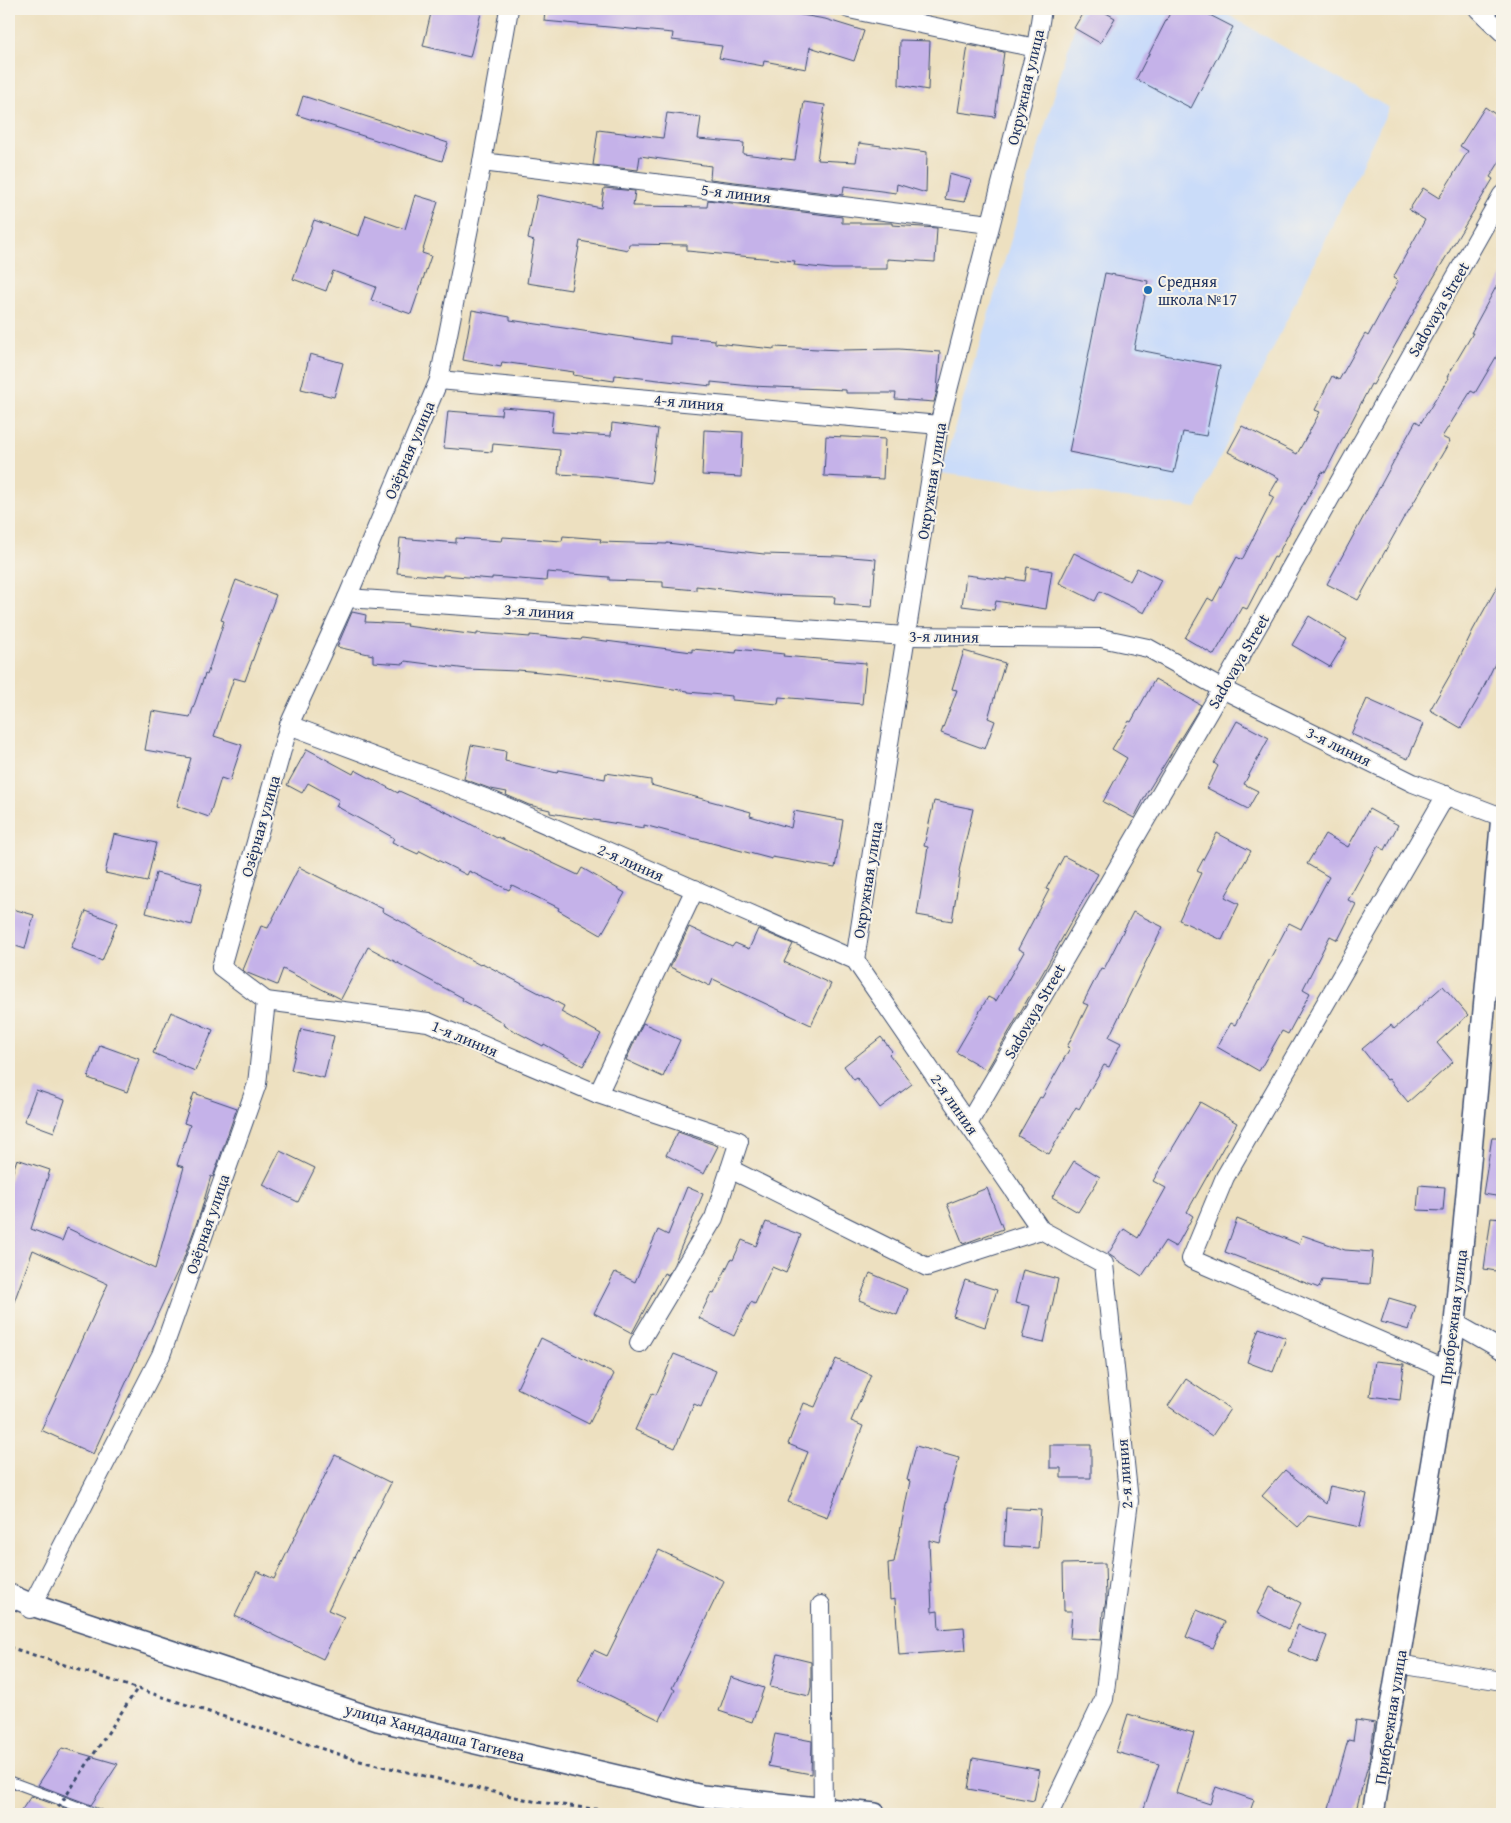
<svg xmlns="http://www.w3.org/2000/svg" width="1511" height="1823" font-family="'Gentium Book Plus',serif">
	<rect width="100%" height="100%" fill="#f7f3e8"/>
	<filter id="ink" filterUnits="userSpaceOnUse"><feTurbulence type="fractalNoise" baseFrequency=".02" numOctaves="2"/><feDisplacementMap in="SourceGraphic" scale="10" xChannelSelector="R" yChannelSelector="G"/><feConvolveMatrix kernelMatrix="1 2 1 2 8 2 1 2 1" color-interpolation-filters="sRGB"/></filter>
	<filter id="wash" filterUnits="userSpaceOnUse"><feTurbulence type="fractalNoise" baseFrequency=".0096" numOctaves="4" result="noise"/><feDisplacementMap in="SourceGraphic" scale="20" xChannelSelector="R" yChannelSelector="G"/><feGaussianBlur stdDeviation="1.12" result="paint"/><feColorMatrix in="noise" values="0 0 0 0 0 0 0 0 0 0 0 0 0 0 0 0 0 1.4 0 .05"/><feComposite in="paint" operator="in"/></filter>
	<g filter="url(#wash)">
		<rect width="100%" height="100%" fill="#ede0c0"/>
		<polygon fill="#cadcf9" points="1080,9 1218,9 1389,108 1196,508 941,473"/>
		<g id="blocks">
			<g fill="#c5b2e9">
				<polygon points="432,9 482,9 470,57 423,46"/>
				<polygon points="545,9 767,9 825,19 864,31 854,61 810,47 806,69 764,61 763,66 719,58 722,46 672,40 673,33 544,21"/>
				<polygon points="1085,9 1099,9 1115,18 1100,43 1074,28"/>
				<polygon points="1172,9 1198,9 1233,27 1191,108 1136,79"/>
				<polygon points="900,40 930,41 928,90 899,85"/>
				<polygon points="968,45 1004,52 995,117 958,112"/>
				<polygon points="303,96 448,143 442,161 297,115"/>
				<polygon points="804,102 825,105 817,160 856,162 859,143 927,152 926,193 897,184 896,193 844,186 843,195 710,179 711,166 640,156 638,170 593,165 598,130 663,138 667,113 701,117 698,139 744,143 743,154 795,160"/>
				<polygon points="1485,107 1502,119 1502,158 1490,177 1493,179 1423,295 1373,385 1371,384 1325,473 1322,472 1289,531 1290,531 1276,558 1274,557 1247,609 1242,607 1214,655 1185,638 1208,598 1213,601 1237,557 1242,560 1274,497 1269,495 1279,478 1228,452 1242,426 1297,454 1320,412 1315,410 1332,376 1339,380 1365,334 1368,336 1398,281 1393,278 1425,220 1409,210 1423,188 1439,198 1468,151 1460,146"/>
				<polygon points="949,174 971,180 964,202 945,199"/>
				<polygon points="604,188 635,191 633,206 707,207 708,200 842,217 842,223 892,223 892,225 937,228 935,262 887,259 887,269 832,269 794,265 795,261 687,251 687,245 629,244 628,250 580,241 571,290 527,283 534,241 528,239 537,195 601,208"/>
				<polygon points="415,195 438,202 422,253 431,256 411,314 371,300 376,287 333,271 326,291 293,279 314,220 359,236 366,215 405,229"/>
				<polygon points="1105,273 1148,281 1134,349 1220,366 1206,436 1183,432 1174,473 1069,452"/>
				<polygon points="1502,276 1502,347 1475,393 1471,391 1442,437 1450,441 1405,517 1404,517 1358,600 1327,584 1402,446 1416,421 1420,424 1449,378 1447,377 1473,333 1471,333"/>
				<polygon points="472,310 510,317 510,320 670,344 670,336 715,340 715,343 774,349 774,347 841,350 899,349 940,352 937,391 934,402 895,399 896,393 846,393 846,390 751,386 711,382 711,386 615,375 614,381 573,375 574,372 502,362 501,367 463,360"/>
				<polygon points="310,354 343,363 334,397 301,389"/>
				<polygon points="502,407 553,411 551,432 611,436 612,423 658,429 651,483 597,476 558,474 560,450 493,444 492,452 444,448 448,411 501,415"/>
				<polygon points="704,430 743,432 741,477 702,475"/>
				<polygon points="826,436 885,439 883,479 824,476"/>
				<polygon points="563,536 601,539 600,542 667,544 667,543 764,554 839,556 876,559 872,607 834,604 835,597 772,595 696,586 696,590 663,587 663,582 609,580 609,577 547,572 546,581 492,577 492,579 443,575 443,577 397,573 400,538 456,543 456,538 502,541 503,537 562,541"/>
				<polygon points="1074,553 1130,581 1137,568 1161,580 1144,613 1100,591 1095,601 1059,583"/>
				<polygon points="1027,567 1052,571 1046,609 996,601 994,610 962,606 966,575 1007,580 1007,578 1025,581"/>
				<polygon points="1502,578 1502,649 1478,699 1461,728 1430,710 1458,661 1473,630"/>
				<polygon points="236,580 276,595 245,681 234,678 214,736 242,745 230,781 221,778 209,817 177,806 191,758 145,750 152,711 190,717 205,674 207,675 224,621 221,620"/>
				<polygon points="352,612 366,615 365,622 407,624 406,626 477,635 477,633 530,637 530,635 581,640 582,638 692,652 692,649 736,653 737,649 784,654 783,656 866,663 862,704 779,697 778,704 732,700 732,696 688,692 688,691 564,674 518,670 517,671 467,669 405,661 404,664 373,662 373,655 337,647"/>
				<polygon points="1309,616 1347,639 1330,667 1292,645"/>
				<polygon points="964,651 1005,663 988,718 995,721 985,749 941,733 957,690 952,689"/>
				<polygon points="1155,679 1201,705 1148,791 1134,818 1103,802 1127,758 1112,749 1129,721 1131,722"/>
				<polygon points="1367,699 1423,724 1408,759 1351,734"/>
				<polygon points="1237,721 1269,738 1244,784 1258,791 1248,809 1207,788 1218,766 1214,763"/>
				<polygon points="471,745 506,751 505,761 557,773 558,770 605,779 606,773 651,780 651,785 751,812 750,816 791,828 794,811 843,820 835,868 772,857 772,859 644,825 644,828 550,813 550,810 529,805 506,795 507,792 491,789 464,779"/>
				<polygon points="307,749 353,774 355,770 398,793 399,791 457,817 497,838 498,837 578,875 582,868 625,893 601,935 558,910 559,908 512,885 509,890 469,871 467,875 420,851 418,854 392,842 394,838 336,806 339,800 308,783 302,793 287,785"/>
				<polygon points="934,801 973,809 959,871 960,872 952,921 917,915 928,847 924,846"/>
				<polygon points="1369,809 1398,825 1385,850 1378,846 1348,900 1356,904 1338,940 1330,936 1303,989 1310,993 1288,1034 1282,1031 1259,1071 1217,1047 1231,1023 1235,1025 1289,923 1301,929 1329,877 1307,864 1325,834 1348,847"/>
				<polygon points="1217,833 1251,851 1225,897 1239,904 1222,940 1179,920 1201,873 1197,871"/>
				<polygon points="114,834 156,843 147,882 105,873"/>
				<polygon points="1064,856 1098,874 1045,969 987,1070 956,1052 988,997 996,1001 1024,952 1018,949 1049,890 1046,889"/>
				<polygon points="299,867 383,909 382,911 480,965 482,963 564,1006 561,1012 601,1034 583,1066 544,1044 543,1046 503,1025 504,1023 462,1000 463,998 368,947 341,999 283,969 277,985 245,972 243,970 261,926 268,928"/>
				<polygon points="156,873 202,884 192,925 146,913"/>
				<polygon points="9,908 34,915 25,949 9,944"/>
				<polygon points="86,911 117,923 102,961 71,948"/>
				<polygon points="1133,912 1163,927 1109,1037 1121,1043 1109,1067 1104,1065 1079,1109 1076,1107 1049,1154 1018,1136 1040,1097 1042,1098 1070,1048 1067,1047 1088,1005 1083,1003 1101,968 1104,969"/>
				<polygon points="689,927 732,947 735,943 749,949 758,929 793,944 784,962 831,984 811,1025 713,979 710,986 670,967"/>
				<polygon points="1443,986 1468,1015 1437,1043 1453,1062 1408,1102 1389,1079 1387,1080 1362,1049 1391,1025 1394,1029"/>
				<polygon points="171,1012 213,1030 195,1071 153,1053"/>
				<polygon points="643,1023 680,1040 663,1077 626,1060"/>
				<polygon points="301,1029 334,1036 324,1078 291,1070"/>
				<polygon points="881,1037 892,1051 889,1054 912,1084 880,1108 857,1078 854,1080 844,1066"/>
				<polygon points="100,1045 139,1059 127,1092 88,1078"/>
				<polygon points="36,1090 65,1100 54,1132 24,1121"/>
				<polygon points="194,1093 237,1108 213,1177 211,1176 201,1211 181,1266 180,1266 93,1454 41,1430 108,1284 33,1250 11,1310 9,1309 9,1183 17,1159 50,1170 31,1229 62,1241 67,1228 155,1269 184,1167 177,1165 190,1125 184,1123"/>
				<polygon points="1200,1102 1237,1123 1187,1212 1193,1216 1176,1247 1165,1241 1142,1276 1108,1254 1124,1229 1138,1238 1166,1188 1153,1181"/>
				<polygon points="678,1132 718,1146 704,1174 666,1155"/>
				<polygon points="1492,1137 1502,1137 1502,1197 1483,1194"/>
				<polygon points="280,1151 315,1168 298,1202 263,1185"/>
				<polygon points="1074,1161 1100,1177 1078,1212 1052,1197"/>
				<polygon points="1419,1185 1445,1187 1443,1211 1417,1210"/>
				<polygon points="687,1187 703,1194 674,1264 668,1275 664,1273 632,1333 594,1313 615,1272 635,1282 658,1230 668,1235"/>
				<polygon points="987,1188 1003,1229 963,1244 947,1204"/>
				<polygon points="1491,1218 1502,1219 1502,1272 1484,1269"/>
				<polygon points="1237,1219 1299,1244 1302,1235 1345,1250 1373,1252 1370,1284 1322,1280 1319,1288 1225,1252"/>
				<polygon points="766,1222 801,1235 786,1273 772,1267 755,1304 751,1302 734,1336 699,1318 711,1293 714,1294 731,1259 733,1260 742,1240 756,1246"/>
				<polygon points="1023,1270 1058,1279 1044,1343 1022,1338 1030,1306 1015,1303"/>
				<polygon points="870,1273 907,1289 897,1315 859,1300"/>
				<polygon points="965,1280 997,1290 985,1327 953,1316"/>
				<polygon points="1389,1298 1416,1306 1409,1330 1381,1322"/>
				<polygon points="1259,1328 1286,1338 1273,1372 1247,1362"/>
				<polygon points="541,1338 614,1374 589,1424 517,1388"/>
				<polygon points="674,1354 716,1371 701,1407 694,1404 675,1448 635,1430 652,1393 656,1395"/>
				<polygon points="836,1359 871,1375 851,1421 863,1426 827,1517 788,1502 808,1452 788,1444 804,1403 815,1407"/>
				<polygon points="1375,1361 1404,1364 1400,1400 1370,1396"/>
				<polygon points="1186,1379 1230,1409 1212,1436 1168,1406"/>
				<polygon points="1050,1445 1091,1445 1091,1478 1061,1478 1061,1468 1050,1468"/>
				<polygon points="916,1446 959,1458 945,1508 947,1508 940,1543 929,1540 932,1612 938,1611 939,1629 964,1627 966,1650 899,1655 895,1599 890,1600 888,1563 894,1562 910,1481 907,1480"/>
				<polygon points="335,1455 391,1483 328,1610 344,1617 323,1659 235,1616 257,1571 274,1579"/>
				<polygon points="1285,1470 1326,1504 1330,1486 1367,1494 1360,1527 1308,1516 1298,1527 1262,1496"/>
				<polygon points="1006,1508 1041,1510 1038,1548 1004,1546"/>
				<polygon points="659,1550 724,1581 672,1688 675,1690 660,1720 578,1680 594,1650 607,1656"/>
				<polygon points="1105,1563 1106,1600 1104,1611 1103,1611 1101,1640 1070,1638 1072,1611 1064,1611 1063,1564"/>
				<polygon points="1270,1587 1301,1603 1288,1629 1257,1613"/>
				<polygon points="1197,1610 1225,1622 1213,1648 1186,1637"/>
				<polygon points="1298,1625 1327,1636 1317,1663 1288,1651"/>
				<polygon points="778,1654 811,1662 811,1687 809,1696 770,1687"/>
				<polygon points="731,1677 764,1688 752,1722 719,1711"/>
				<polygon points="1128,1714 1194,1733 1176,1793 1210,1804 1216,1787 1254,1800 1249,1814 1142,1814 1159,1764 1116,1752"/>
				<polygon points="1356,1720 1375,1723 1369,1761 1355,1814 1352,1814 1329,1808 1348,1740 1353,1741"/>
				<polygon points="775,1734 812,1741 811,1774 768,1766"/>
				<polygon points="62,1748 118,1764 91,1805 38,1785"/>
				<polygon points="973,1758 1040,1770 1034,1801 968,1789"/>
				<polygon points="31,1796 81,1814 19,1814"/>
			</g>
		</g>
	</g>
	<g filter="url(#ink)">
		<use href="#blocks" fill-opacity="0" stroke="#3a4a6d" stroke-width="1"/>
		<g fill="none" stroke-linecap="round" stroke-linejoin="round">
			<defs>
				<polyline id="service" points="9,1781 98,1814"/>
				<g id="minor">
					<polyline points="849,9 1036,48"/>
					<polyline points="1478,9 1502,32"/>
					<polyline points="482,162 990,224"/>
					<polyline points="439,380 939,425"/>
					<polyline points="347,598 906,636 1101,638 1148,648 1222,689 1413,783 1502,817"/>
					<polyline points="289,725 493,801 855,960 1041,1230 1104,1264 1129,1501 1104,1699 1049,1814"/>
					<polyline points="1446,795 1225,1177 1191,1259 1447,1370"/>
					<polyline points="855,960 939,425 1036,48 1042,9"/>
					<polyline points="266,1001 428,1022 598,1094 739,1141 714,1218 639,1343"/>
					<polyline points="598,1094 695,889"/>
					<polyline points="968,1124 1222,689 1502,195"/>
					<polyline points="730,1169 927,1267 1041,1230"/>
					<polyline points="1455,1323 1502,1350"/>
					<polyline points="821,1605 823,1813"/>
					<polyline points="30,1609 161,1355 257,1084 266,1001 221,967 289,725 347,598 439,380 482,162 509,9"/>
					<polyline points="1398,1664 1502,1681"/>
				</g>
				<g id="tertiary">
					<polyline points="9,1595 32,1605 378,1720 702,1796 875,1814"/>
					<polyline points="1373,1814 1455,1323 1502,816"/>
				</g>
			</defs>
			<use href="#service" stroke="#3a4a6d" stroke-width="11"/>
			<use href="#minor" stroke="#3a4a6d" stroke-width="20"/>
			<use href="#tertiary" stroke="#3a4a6d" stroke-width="24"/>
			<polyline stroke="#3a4a6d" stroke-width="3" stroke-dasharray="4 4" stroke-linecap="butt" points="9,1647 360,1761 537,1802 635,1814"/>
			<use href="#service" stroke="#fff" stroke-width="9"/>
			<use href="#minor" stroke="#fff" stroke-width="18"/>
			<use href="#tertiary" stroke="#fff" stroke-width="21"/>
			<polyline stroke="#3a4a6d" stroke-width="3" stroke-dasharray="4 4" stroke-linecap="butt" points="54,1814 137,1689"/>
		</g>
	</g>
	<circle fill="#1f6fb2" stroke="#f7f3e8" stroke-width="2" cx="1148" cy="290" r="5"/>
	<g text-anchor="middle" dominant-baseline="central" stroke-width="4" stroke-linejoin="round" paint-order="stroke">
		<g font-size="16" fill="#1b2f5e" stroke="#f7f3e8">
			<text transform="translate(1025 87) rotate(-77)">Окружная улица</text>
			<text transform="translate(736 193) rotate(7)">5-я линия</text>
			<text transform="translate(1438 309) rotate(-60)">Sadovaya Street</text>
			<text transform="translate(689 402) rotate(5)">4-я линия</text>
			<text transform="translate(409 450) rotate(-67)">Озёрная улица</text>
			<text transform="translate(931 481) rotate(-81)">Окружная улица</text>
			<text transform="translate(539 611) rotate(4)">3-я линия</text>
			<text transform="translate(944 636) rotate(1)">3-я линия</text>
			<text transform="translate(1238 661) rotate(-60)">Sadovaya Street</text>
			<text transform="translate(1339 746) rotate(26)">3-я линия</text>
			<text transform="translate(260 826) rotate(-74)">Озёрная улица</text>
			<text transform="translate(631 862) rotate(24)">2-я линия</text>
			<text transform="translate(867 880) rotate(-81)">Окружная улица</text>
			<text transform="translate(1034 1011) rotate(-60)">Sadovaya Street</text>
			<text transform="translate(465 1038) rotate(23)">1-я линия</text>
			<text transform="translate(955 1104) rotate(55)">2-я линия</text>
			<text transform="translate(207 1224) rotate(-71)">Озёрная улица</text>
			<text transform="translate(1453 1317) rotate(-83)">Прибрежная улица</text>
			<text transform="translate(1124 1474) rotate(-94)">2-я линия</text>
			<text transform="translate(1390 1717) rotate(-81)">Прибрежная улица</text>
			<text transform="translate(435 1732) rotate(15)">улица Хандадаша Тагиева</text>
		</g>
		<g font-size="16" fill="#1b2f5e" stroke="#f7f3e8" text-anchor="start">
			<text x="1158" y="281">Средняя<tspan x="1158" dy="18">школа №17</tspan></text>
		</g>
	</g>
	<rect width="1511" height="1823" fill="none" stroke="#f7f3e8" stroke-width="30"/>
</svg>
